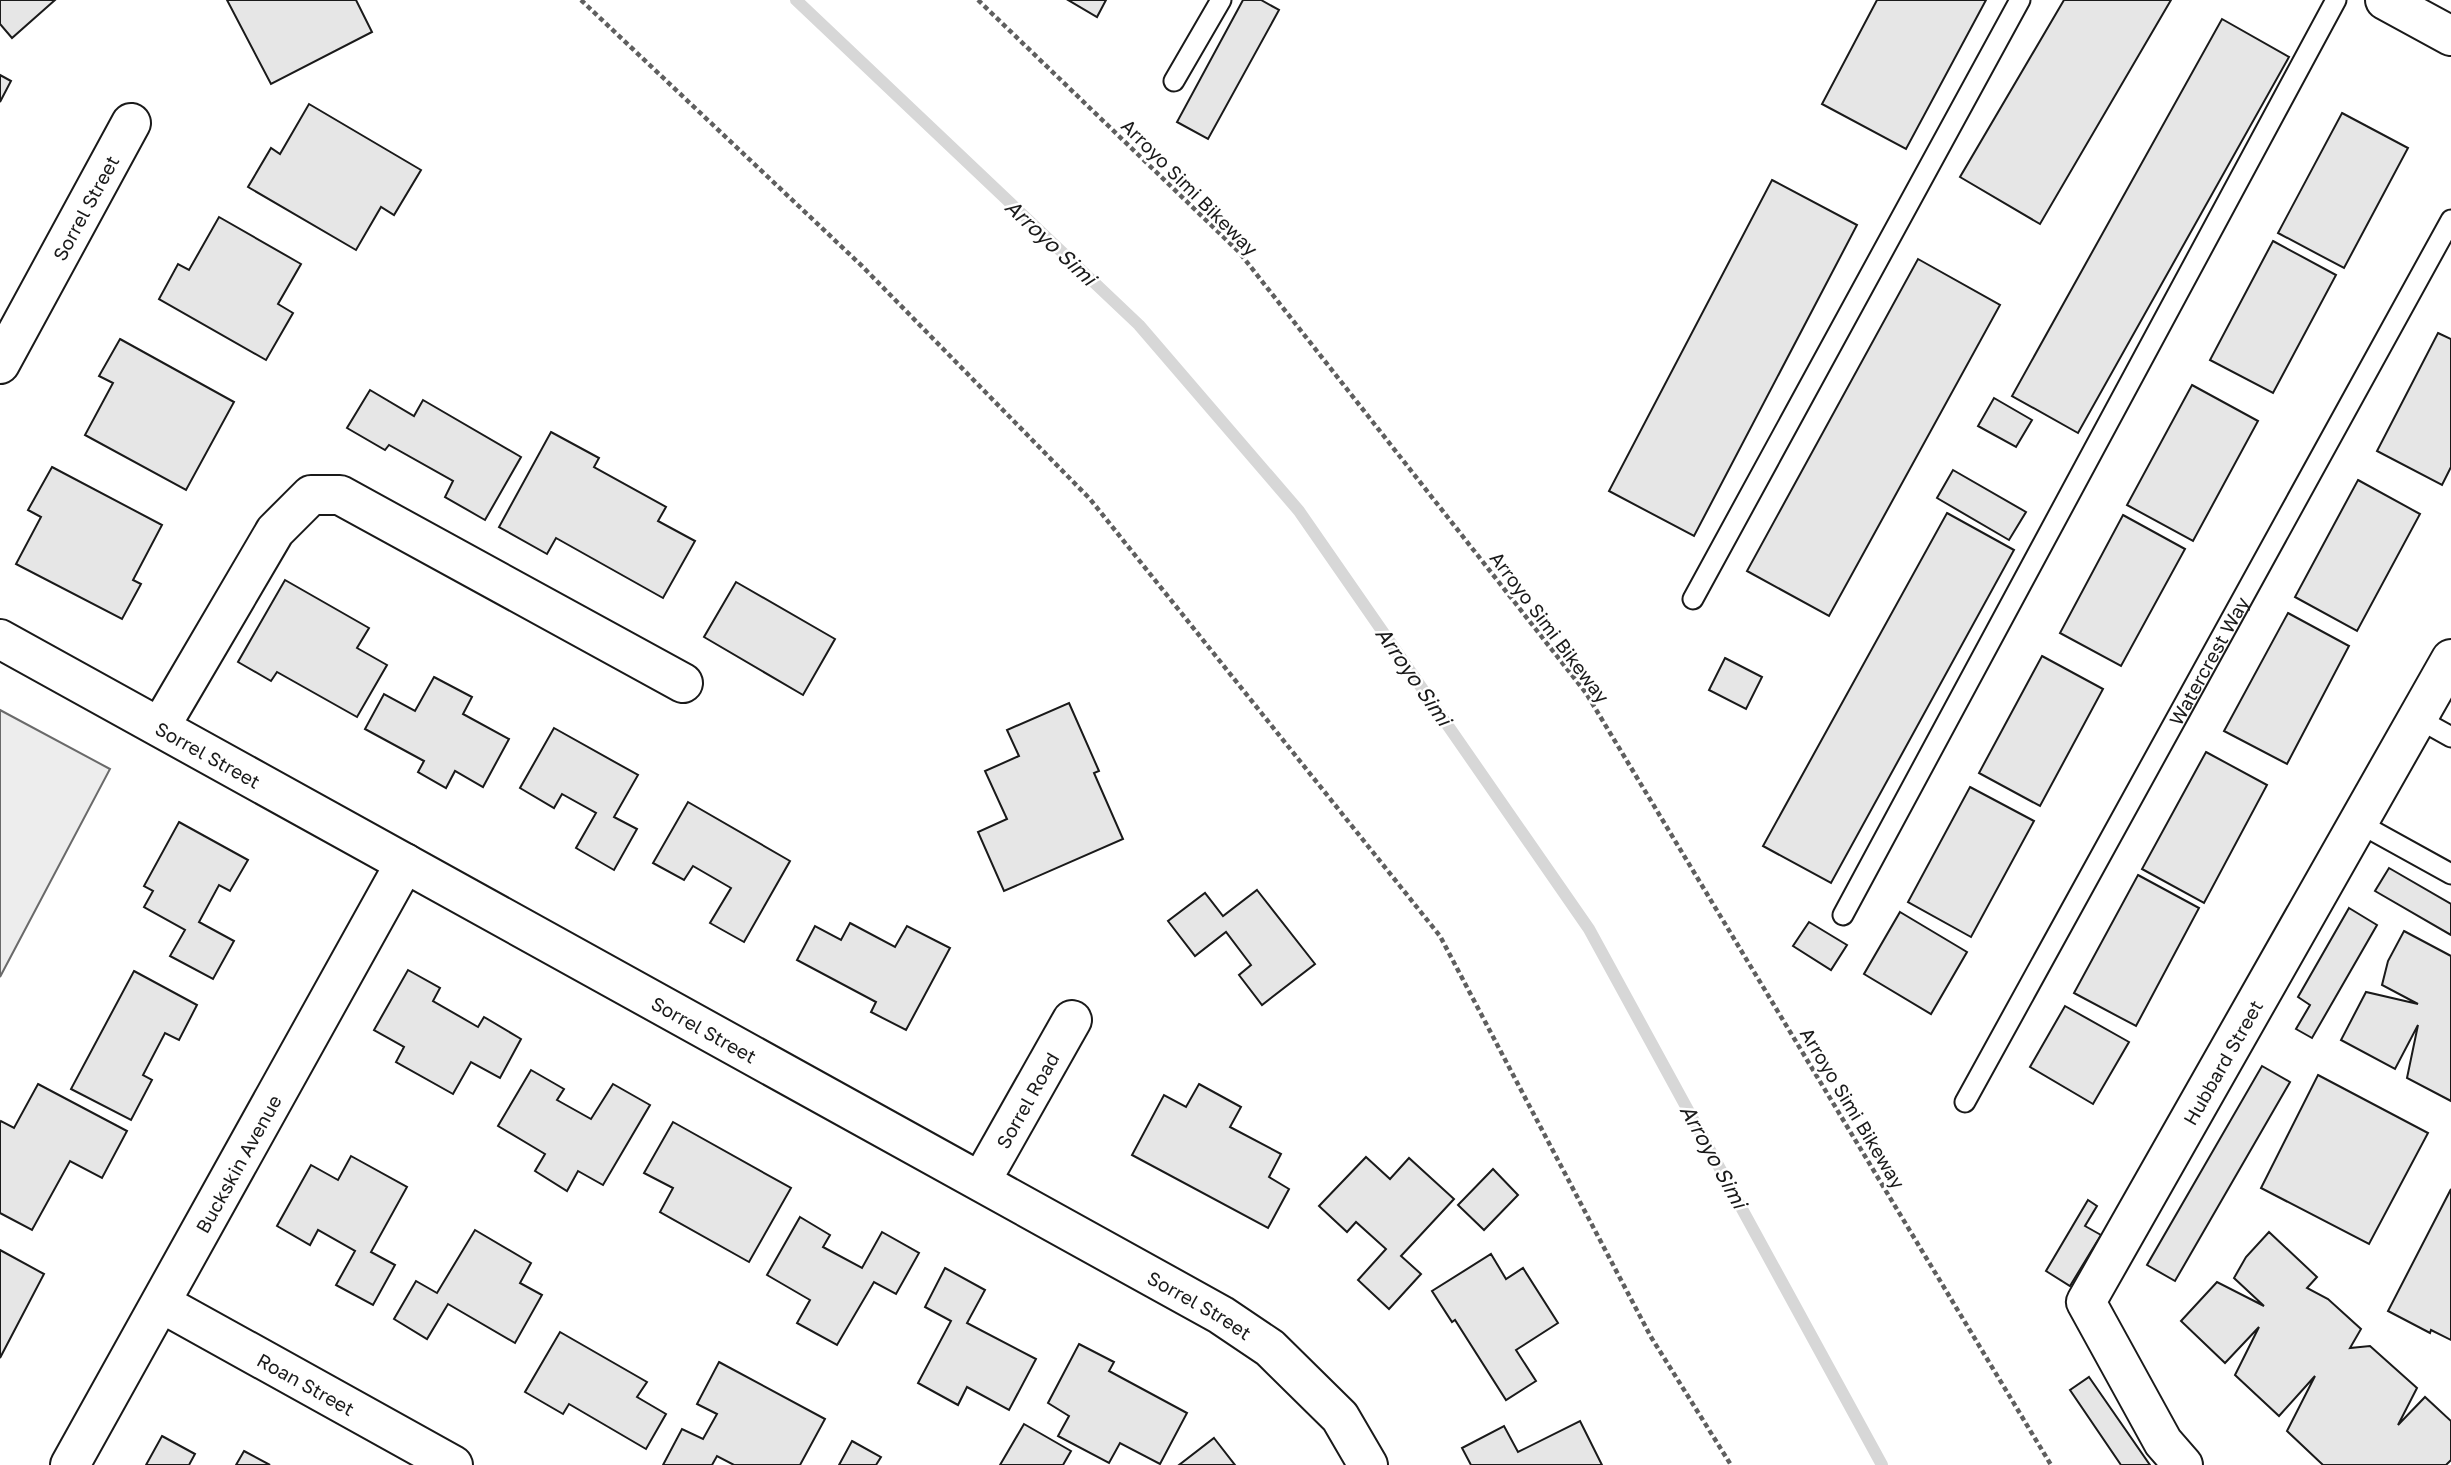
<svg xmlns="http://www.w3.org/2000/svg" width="2451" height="1465" font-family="'Golos Text',sans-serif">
	<rect width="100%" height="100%" fill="#fff"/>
	<polygon fill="#ededed" stroke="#6a6a6a" stroke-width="2" points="0,710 110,769 0,977"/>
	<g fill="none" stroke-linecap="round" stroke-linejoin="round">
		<polyline stroke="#d7d7d7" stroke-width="12" points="796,0 1139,325 1299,511 1589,929 1882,1465"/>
	</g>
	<g fill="#e6e6e6" stroke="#1a1a1a" stroke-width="2">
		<polygon points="0,0 55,0 12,38 0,24"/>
		<polygon points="227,0 356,0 372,32 271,84"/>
		<polygon points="1068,0 1106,0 1097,17"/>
		<polygon points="1243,0 1261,0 1279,10 1208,139 1177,122"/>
		<polygon points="1877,0 1986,0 1906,149 1822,104"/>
		<polygon points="2064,0 2171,0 2040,224 1960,177"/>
		<polygon points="2222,19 2289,57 2078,433 2012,396"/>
		<polygon points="0,75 11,81 0,102"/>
		<polygon points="309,104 421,170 394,215 381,207 356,250 248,187 271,148 280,154"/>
		<polygon points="2342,113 2408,148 2344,268 2278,233"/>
		<polygon points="1772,180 1857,225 1694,536 1609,491"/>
		<polygon points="219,217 301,264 278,304 293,313 266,360 159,299 178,264 189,270"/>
		<polygon points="2273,241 2336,275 2273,393 2210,360"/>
		<polygon points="1918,259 2000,305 1829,616 1747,571"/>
		<polygon points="2438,333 2451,339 2451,467 2442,485 2377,451"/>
		<polygon points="120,339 234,402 186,490 85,435 113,383 99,376"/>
		<polygon points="2192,385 2258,421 2193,541 2127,505"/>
		<polygon points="370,390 414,416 423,400 521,457 485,520 445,497 453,481 389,445 385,450 347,428"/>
		<polygon points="1994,398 2032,420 2016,447 1978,426"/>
		<polygon points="551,432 599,458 594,467 666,507 658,521 695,541 663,598 556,538 547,554 499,527"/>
		<polygon points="52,467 162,525 133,580 141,584 122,619 16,564 41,517 28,510"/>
		<polygon points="1953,470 2026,512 2009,540 1937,498"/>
		<polygon points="2358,480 2420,514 2357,631 2295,597"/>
		<polygon points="1947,513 2014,550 1831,883 1763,846"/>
		<polygon points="2123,515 2185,549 2121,666 2060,633"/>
		<polygon points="285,580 369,628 357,648 387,665 357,717 277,672 271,681 238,662"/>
		<polygon points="736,582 835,639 803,695 704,637"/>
		<polygon points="2288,613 2349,646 2287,764 2224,731"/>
		<polygon points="2042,656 2103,689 2040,806 1979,773"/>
		<polygon points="1725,658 1762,677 1746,709 1709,690"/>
		<polygon points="434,677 472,697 463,714 509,739 483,787 455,771 446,788 418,772 424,761 365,729 384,694 415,711"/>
		<polygon points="1069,703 1099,771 1094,773 1123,839 1004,891 978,832 1007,819 985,771 1019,756 1007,730"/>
		<polygon points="554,728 638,775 614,817 637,829 614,870 576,848 596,813 562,794 554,808 520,788"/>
		<polygon points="2206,752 2267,785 2204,903 2142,869"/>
		<polygon points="1970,787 2034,821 1971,937 1908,902"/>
		<polygon points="688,802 790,861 744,942 710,923 731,888 693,866 684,880 653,863"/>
		<polygon points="179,822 248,860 230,891 219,885 199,922 234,941 213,979 170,956 185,930 144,907 153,891 144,886"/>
		<polygon points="2389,868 2451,904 2451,935 2375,891"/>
		<polygon points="2138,875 2199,908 2136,1026 2074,993"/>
		<polygon points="1257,890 1315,964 1262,1005 1239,975 1251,965 1226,932 1195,956 1168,921 1205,893 1223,916"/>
		<polygon points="2349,908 2377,925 2312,1038 2296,1029 2310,1005 2298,997"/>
		<polygon points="1900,912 1967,952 1931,1014 1864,974"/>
		<polygon points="1809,922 1847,945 1831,970 1793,946"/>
		<polygon points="850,923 895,947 907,926 950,948 906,1030 871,1012 876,1002 797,960 815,926 841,940"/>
		<polygon points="2404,931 2451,956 2451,1101 2407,1078 2418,1025 2395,1069 2341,1040 2366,992 2418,1004 2382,985 2388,961"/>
		<polygon points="408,970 440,988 433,1001 478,1027 484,1017 521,1039 500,1078 471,1062 453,1094 396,1062 404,1047 374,1030"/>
		<polygon points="134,971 197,1005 179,1040 165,1033 143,1075 152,1080 131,1120 71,1089"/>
		<polygon points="2065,1006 2129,1042 2093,1104 2030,1067"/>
		<polygon points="2262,1066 2290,1082 2175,1281 2147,1265"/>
		<polygon points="531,1070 564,1089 557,1100 591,1119 613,1084 650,1105 603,1185 578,1171 567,1191 535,1171 545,1154 498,1126"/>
		<polygon points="2318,1075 2428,1133 2369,1244 2261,1188"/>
		<polygon points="38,1084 127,1131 102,1178 70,1161 32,1230 0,1213 0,1123 1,1121 14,1128"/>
		<polygon points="1199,1084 1241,1107 1230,1127 1281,1154 1269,1177 1289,1189 1268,1228 1132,1155 1164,1095 1186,1107"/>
		<polygon points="673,1122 791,1188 749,1262 660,1212 673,1188 644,1173"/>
		<polygon points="351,1156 407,1187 371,1252 395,1265 373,1305 336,1285 355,1251 318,1230 310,1245 277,1226 311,1165 338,1180"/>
		<polygon points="1366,1157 1390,1179 1409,1158 1454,1199 1401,1256 1421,1274 1389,1309 1358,1280 1386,1249 1356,1222 1347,1232 1319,1206"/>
		<polygon points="1493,1169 1518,1195 1484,1230 1458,1205"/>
		<polygon points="2451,1189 2451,1340 2431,1330 2430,1333 2388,1311"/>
		<polygon points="2088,1200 2097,1206 2085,1226 2101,1235 2070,1286 2046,1271"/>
		<polygon points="800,1217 830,1235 823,1247 862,1268 882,1232 919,1253 896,1294 874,1282 837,1345 797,1323 810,1300 767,1275"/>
		<polygon points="475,1230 531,1263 520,1283 542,1295 515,1343 448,1304 427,1339 394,1319 416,1281 437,1293"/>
		<polygon points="2269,1232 2317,1277 2307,1288 2328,1299 2361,1329 2350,1348 2370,1346 2417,1388 2398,1425 2425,1397 2451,1421 2451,1460 2446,1465 2323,1465 2287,1431 2315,1376 2279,1416 2235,1375 2259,1327 2225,1363 2181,1321 2217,1282 2264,1306 2234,1278 2246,1257"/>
		<polygon points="0,1250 44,1274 0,1358"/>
		<polygon points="1491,1254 1506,1279 1523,1268 1558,1323 1516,1350 1536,1381 1506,1400 1455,1320 1452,1322 1432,1291"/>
		<polygon points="945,1268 985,1290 967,1323 1036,1359 1009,1410 967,1387 958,1405 918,1383 951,1321 925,1307"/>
		<polygon points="560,1332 647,1382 637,1397 666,1414 646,1449 569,1404 563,1414 525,1392"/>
		<polygon points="1079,1344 1114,1362 1109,1371 1187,1413 1160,1464 1120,1443 1109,1463 1058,1436 1069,1416 1048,1403"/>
		<polygon points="719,1362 825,1419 800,1465 734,1465 717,1456 712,1465 663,1465 682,1429 703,1439 717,1414 697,1404"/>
		<polygon points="2089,1377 2150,1465 2121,1465 2070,1390"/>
		<polygon points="1580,1421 1602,1465 1471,1465 1462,1448 1504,1426 1518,1452"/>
		<polygon points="1024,1424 1071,1451 1063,1465 1000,1465"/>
		<polygon points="162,1436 195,1454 189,1465 146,1465"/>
		<polygon points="1214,1438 1235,1465 1179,1465"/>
		<polygon points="852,1441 881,1457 876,1465 839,1465"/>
		<polygon points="244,1451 270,1465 236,1465"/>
	</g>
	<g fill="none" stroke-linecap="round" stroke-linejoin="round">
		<defs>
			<g id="lane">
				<polyline points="1174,81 1221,0"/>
				<polyline points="1693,599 2020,0"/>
				<polyline points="2417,718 2451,737"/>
				<polyline points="2357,822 2451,874"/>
				<polyline points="1843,915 2336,0"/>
				<path id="s1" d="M1965,1102L2451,220"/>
			</g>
			<g id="street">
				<path id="s2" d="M0,364L131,123"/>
				<path id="s3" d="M0,639L1221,1315L1270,1348L1340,1417L1368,1465"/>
				<polyline points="160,727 275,531 311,495 340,495 683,683"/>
				<path id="s4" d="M981,1181L1072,1020"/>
				<path id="s5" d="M161,1303L453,1465"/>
				<path id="s6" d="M70,1465L405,863"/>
				<path id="s7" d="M2183,1465L2163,1442L2086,1302L2451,659"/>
			</g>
			<polyline id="secondary" points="2385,0 2451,36"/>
		</defs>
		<use href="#lane" stroke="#1a1a1a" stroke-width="23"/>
		<use href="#street" stroke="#1a1a1a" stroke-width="42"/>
		<use href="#secondary" stroke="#1a1a1a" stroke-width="42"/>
		<g stroke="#5f5f5f" stroke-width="4.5" stroke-dasharray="5 3.5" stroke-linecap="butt">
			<polyline points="581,0 862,266 1090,499 1440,936 1651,1337 1731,1465"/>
			<polyline points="978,0 1239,252 1586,693 2051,1465"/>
		</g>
		<use href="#lane" stroke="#fff" stroke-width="19"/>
		<use href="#street" stroke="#fff" stroke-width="38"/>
		<use href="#secondary" stroke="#fff" stroke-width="38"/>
	</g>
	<g text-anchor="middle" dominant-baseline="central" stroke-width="5" stroke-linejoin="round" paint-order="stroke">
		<g font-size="19" fill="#1a1a1a" stroke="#fff">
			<text transform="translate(1190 187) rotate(45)">Arroyo Simi Bikeway</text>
			<text stroke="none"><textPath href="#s2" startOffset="178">Sorrel Street</textPath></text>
			<text transform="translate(1550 627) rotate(53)">Arroyo Simi Bikeway</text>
			<text stroke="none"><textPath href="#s1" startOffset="504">Watercrest Way</textPath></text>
			<text stroke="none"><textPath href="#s3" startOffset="238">Sorrel Street</textPath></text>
			<text stroke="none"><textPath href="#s3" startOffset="805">Sorrel Street</textPath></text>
			<text stroke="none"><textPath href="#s7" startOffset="466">Hubbard Street</textPath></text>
			<text stroke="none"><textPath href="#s4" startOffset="93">Sorrel Road</textPath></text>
			<text transform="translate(1853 1108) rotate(59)">Arroyo Simi Bikeway</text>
			<text stroke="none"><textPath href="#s6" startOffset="345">Buckskin Avenue</textPath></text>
			<text stroke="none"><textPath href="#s3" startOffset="1372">Sorrel Street</textPath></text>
			<text stroke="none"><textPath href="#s5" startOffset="166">Roan Street</textPath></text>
		</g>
		<g font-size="21" font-style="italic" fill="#1a1a1a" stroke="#fff">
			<text transform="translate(1051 242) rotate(43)">Arroyo Simi</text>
			<text transform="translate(1414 676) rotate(55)">Arroyo Simi</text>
			<text transform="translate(1714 1156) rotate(61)">Arroyo Simi</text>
		</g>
	</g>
</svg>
